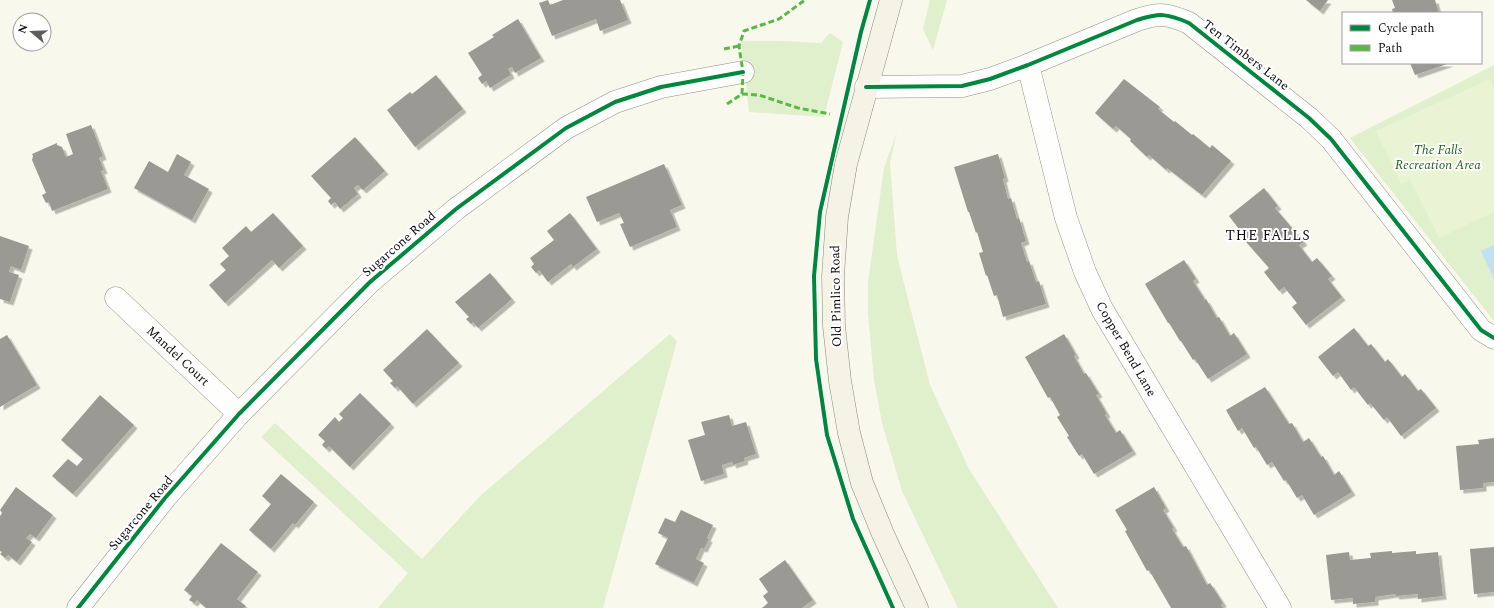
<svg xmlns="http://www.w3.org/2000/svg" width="1494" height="608" font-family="Spectral,serif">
	<defs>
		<filter id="shadow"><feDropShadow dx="3.5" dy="3.5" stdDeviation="0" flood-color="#0004"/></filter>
	</defs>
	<rect width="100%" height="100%" fill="#f9f8ec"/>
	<g fill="#e0efcc">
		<polygon points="930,0 947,0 933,50 923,29"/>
		<polygon points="830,33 843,42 824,117 749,112 741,41 782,41 821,43"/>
		<polygon points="1494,65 1494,321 1350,138"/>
		<polygon points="897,132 890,162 897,256 930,385 969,469 1058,608 958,608 902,491 882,423 874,380 868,314 868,282 884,168"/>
		<polygon points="670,334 677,341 603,608 378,608 408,573 261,437 275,423 422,559 480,496"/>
	</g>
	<polygon fill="#eaf4d5" points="1490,79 1494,89 1494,212 1439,238 1410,180 1401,184 1376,131"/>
	<polygon fill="#c2e0f4" points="1494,245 1494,279 1481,251"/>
	<g fill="#9b9993" filter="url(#shadow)">
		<polygon points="548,0 550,5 563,0 620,0 628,20 600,31 596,19 552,36 539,3"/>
		<polygon points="1306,0 1328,0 1320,11"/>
		<polygon points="1392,0 1435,0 1439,13 1393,13 1392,9 1395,8"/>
		<polygon points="518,19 541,58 515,73 512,67 508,69 511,75 490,88 486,81 482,84 478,78 482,75 468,53 494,37 492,35"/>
		<polygon points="1410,63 1450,63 1415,75"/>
		<polygon points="436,75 463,109 415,147 387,110 410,92 412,94"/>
		<polygon points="1124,79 1160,107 1158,109 1174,122 1175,121 1192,135 1193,134 1210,148 1212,145 1231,161 1202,195 1167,168 1166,170 1149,155 1147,157 1130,141 1131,139 1116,126 1113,129 1095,113"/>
		<polygon points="91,125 103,156 99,158 104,170 101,171 108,189 52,211 49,202 46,203 42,195 46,193 32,160 33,156 32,154 57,143 57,145 62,147 66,157 73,154 66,134"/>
		<polygon points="355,137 385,171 363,190 358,185 354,188 358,194 340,209 335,202 331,205 328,201 331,198 311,176"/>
		<polygon points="177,154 191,162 184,175 209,189 192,220 134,188 149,161 168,172"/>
		<polygon points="998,154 1005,178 1003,179 1008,199 1011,198 1017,219 1019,218 1026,241 1021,243 1027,262 1029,261 1036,282 1039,281 1046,304 1003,317 997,295 994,296 987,275 986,276 979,253 983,252 977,232 976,233 969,212 968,212 954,167"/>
		<polygon points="664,164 682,205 670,210 677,227 630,247 620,224 624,223 619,213 597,222 586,197"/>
		<polygon points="1264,188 1278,206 1275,208 1304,242 1299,245 1312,262 1317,258 1332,276 1328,279 1342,297 1306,325 1292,307 1297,303 1284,287 1279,291 1264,272 1269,268 1240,235 1242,233 1229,216"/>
		<polygon points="273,213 303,246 279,268 272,260 225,303 209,285 226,270 220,264 229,256 222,248 246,226 251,232"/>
		<polygon points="570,213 597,249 573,267 571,264 548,282 539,270 536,273 531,267 534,264 530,258 554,240 547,231"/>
		<polygon points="0,236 29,246 21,270 11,266 9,272 19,275 10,302 0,299"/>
		<polygon points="1184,260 1196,279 1193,281 1205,300 1206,299 1217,318 1219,317 1230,336 1234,333 1247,354 1208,379 1195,359 1193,360 1181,341 1180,341 1169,323 1168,323 1145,284"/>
		<polygon points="490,273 512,299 478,328 473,322 471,324 466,319 469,317 455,302"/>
		<polygon points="1354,328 1368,346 1371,344 1385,362 1388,359 1402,377 1405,374 1418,391 1421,389 1436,408 1401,436 1387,417 1384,420 1370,403 1368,405 1354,387 1351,390 1338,372 1333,376 1318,357"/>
		<polygon points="427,329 459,363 413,404 397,386 395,388 390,383 393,381 383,370"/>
		<polygon points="1064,334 1076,355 1074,356 1084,374 1086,373 1099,394 1096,395 1107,414 1105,415 1116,433 1120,430 1133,451 1094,474 1082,454 1079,456 1067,437 1069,436 1057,417 1060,415 1050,397 1048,398 1025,357"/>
		<polygon points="7,335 37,385 0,407 0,339"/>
		<polygon points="1265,387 1289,424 1292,423 1303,442 1309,438 1321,457 1323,456 1334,475 1339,471 1352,492 1314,515 1302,495 1297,498 1286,480 1284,481 1272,462 1267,465 1256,447 1254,448 1242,428 1238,431 1226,410"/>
		<polygon points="360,393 391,424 350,467 329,446 326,449 322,445 325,441 318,435 335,417 339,422 343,418 339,414"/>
		<polygon points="100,395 134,425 73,494 52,476 68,459 77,466 83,459 61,440"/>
		<polygon points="729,415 732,426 746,422 756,454 744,458 745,461 733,465 732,462 722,465 724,474 701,481 688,440 705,435 701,422"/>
		<polygon points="1494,438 1494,482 1483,483 1483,488 1460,490 1456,446 1479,444 1478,440"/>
		<polygon points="281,474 314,502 295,525 293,523 271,549 249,530 271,504 262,496"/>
		<polygon points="16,487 53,515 36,538 30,534 26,538 32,542 17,562 8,555 5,558 0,554 2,552 0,551 0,516 2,513 0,510"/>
		<polygon points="1154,487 1166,508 1163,510 1174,528 1172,529 1183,547 1186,546 1207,585 1210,583 1223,603 1221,605 1223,608 1171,608 1149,570 1147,571 1125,531 1127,530 1115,510"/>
		<polygon points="681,510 713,525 707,538 709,539 704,549 701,548 696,559 704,563 694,583 655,564 668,538 658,533 665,518 675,522"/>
		<polygon points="221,543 258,572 237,599 246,606 244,608 206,608 197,600 194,603 189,600 192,596 184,590"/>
		<polygon points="1494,547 1494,592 1474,594 1470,549"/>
		<polygon points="1392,551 1392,553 1416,551 1416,554 1438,552 1443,596 1418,599 1418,594 1396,596 1395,594 1375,597 1375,602 1353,604 1353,598 1331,600 1326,555 1349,552 1350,560 1371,558 1370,553"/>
		<polygon points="785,560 813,600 802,608 762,608 768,603 763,596 768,592 759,579"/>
	</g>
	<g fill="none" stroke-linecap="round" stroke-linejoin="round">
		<defs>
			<g id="street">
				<polyline points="1028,65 1066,218 1085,272 1102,309 1280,608"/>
				<path d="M866,87L962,86L990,79L1028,65L1137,20C1160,13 1166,13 1189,23L1309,118L1331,139L1481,330L1494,338"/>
				<polyline points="116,298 239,414"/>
				<polyline points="78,608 165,498 239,414 370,282 456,209 566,128 615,102 661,87 743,72"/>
			</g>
			<polyline id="secondary" points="891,0 846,164 837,217 833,276 834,326 840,381 849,433 862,483 883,534 917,608"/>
		</defs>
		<use href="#street" stroke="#92918c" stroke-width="23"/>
		<use href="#secondary" stroke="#888882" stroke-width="23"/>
		<use href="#street" stroke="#fefefc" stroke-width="22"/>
		<use href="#secondary" stroke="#f4f3e6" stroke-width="22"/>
		<g stroke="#58b947" stroke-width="3" stroke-dasharray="6 3" stroke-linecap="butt">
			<polyline points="724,49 739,46"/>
			<polyline points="742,94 743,72 739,46 744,31 779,19 805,0"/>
			<polyline points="727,104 742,94 759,95 798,108 830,114"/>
		</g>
		<defs>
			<g id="cycleway">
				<polyline points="870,0 861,32 820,212 814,276 816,359 827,435 853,519 893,608"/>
				<path d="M866,87L962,86L990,79L1028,65L1137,20C1160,13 1166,13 1189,23L1309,118L1331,139L1481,330L1494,338"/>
				<polyline points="78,608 165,498 239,414 370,282 456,209 566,128 615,102 661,87 743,72"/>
			</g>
		</defs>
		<use href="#cycleway" stroke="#fff" stroke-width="6"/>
		<use href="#cycleway" stroke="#00873e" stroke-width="4"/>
	</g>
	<g text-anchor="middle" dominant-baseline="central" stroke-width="4" stroke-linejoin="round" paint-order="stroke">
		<g font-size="13" fill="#0a0a0a" stroke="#fff">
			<text transform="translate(1246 55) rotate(38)">Ten Timbers Lane</text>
			<text transform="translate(399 244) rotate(-41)">Sugarcone Road</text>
			<text transform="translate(836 296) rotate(-91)">Old Pimlico Road</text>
			<text transform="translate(1126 349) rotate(60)">Copper Bend Lane</text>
			<text transform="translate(178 356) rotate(43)">Mandel Court</text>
			<text transform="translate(141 513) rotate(-50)">Sugarcone Road</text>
		</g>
		<g font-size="13" font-style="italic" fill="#25611b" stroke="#fff">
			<text x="1438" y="150">The Falls<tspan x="1438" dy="15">Recreation Area</tspan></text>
		</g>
		<g font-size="14" letter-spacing="1" fill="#0a0a0a" stroke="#fff">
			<text x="1268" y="235">THE FALLS</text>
		</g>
	</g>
	<rect x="1342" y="12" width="140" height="52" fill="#ffffff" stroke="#9d9d9d"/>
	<rect x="1350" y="25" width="20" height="6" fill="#00873e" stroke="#9d9d9d"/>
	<text x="1378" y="32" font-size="12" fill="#0a0a0a">Cycle path</text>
	<rect x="1350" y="45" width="20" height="6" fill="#58b947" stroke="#9d9d9d"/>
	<text x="1378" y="52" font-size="12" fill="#0a0a0a">Path</text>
	<g transform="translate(32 32) rotate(289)"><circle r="19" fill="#ffffff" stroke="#9d9d9d"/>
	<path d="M0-3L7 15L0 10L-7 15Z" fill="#5e5d59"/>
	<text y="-6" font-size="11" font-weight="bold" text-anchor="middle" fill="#0a0a0a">N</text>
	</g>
</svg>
